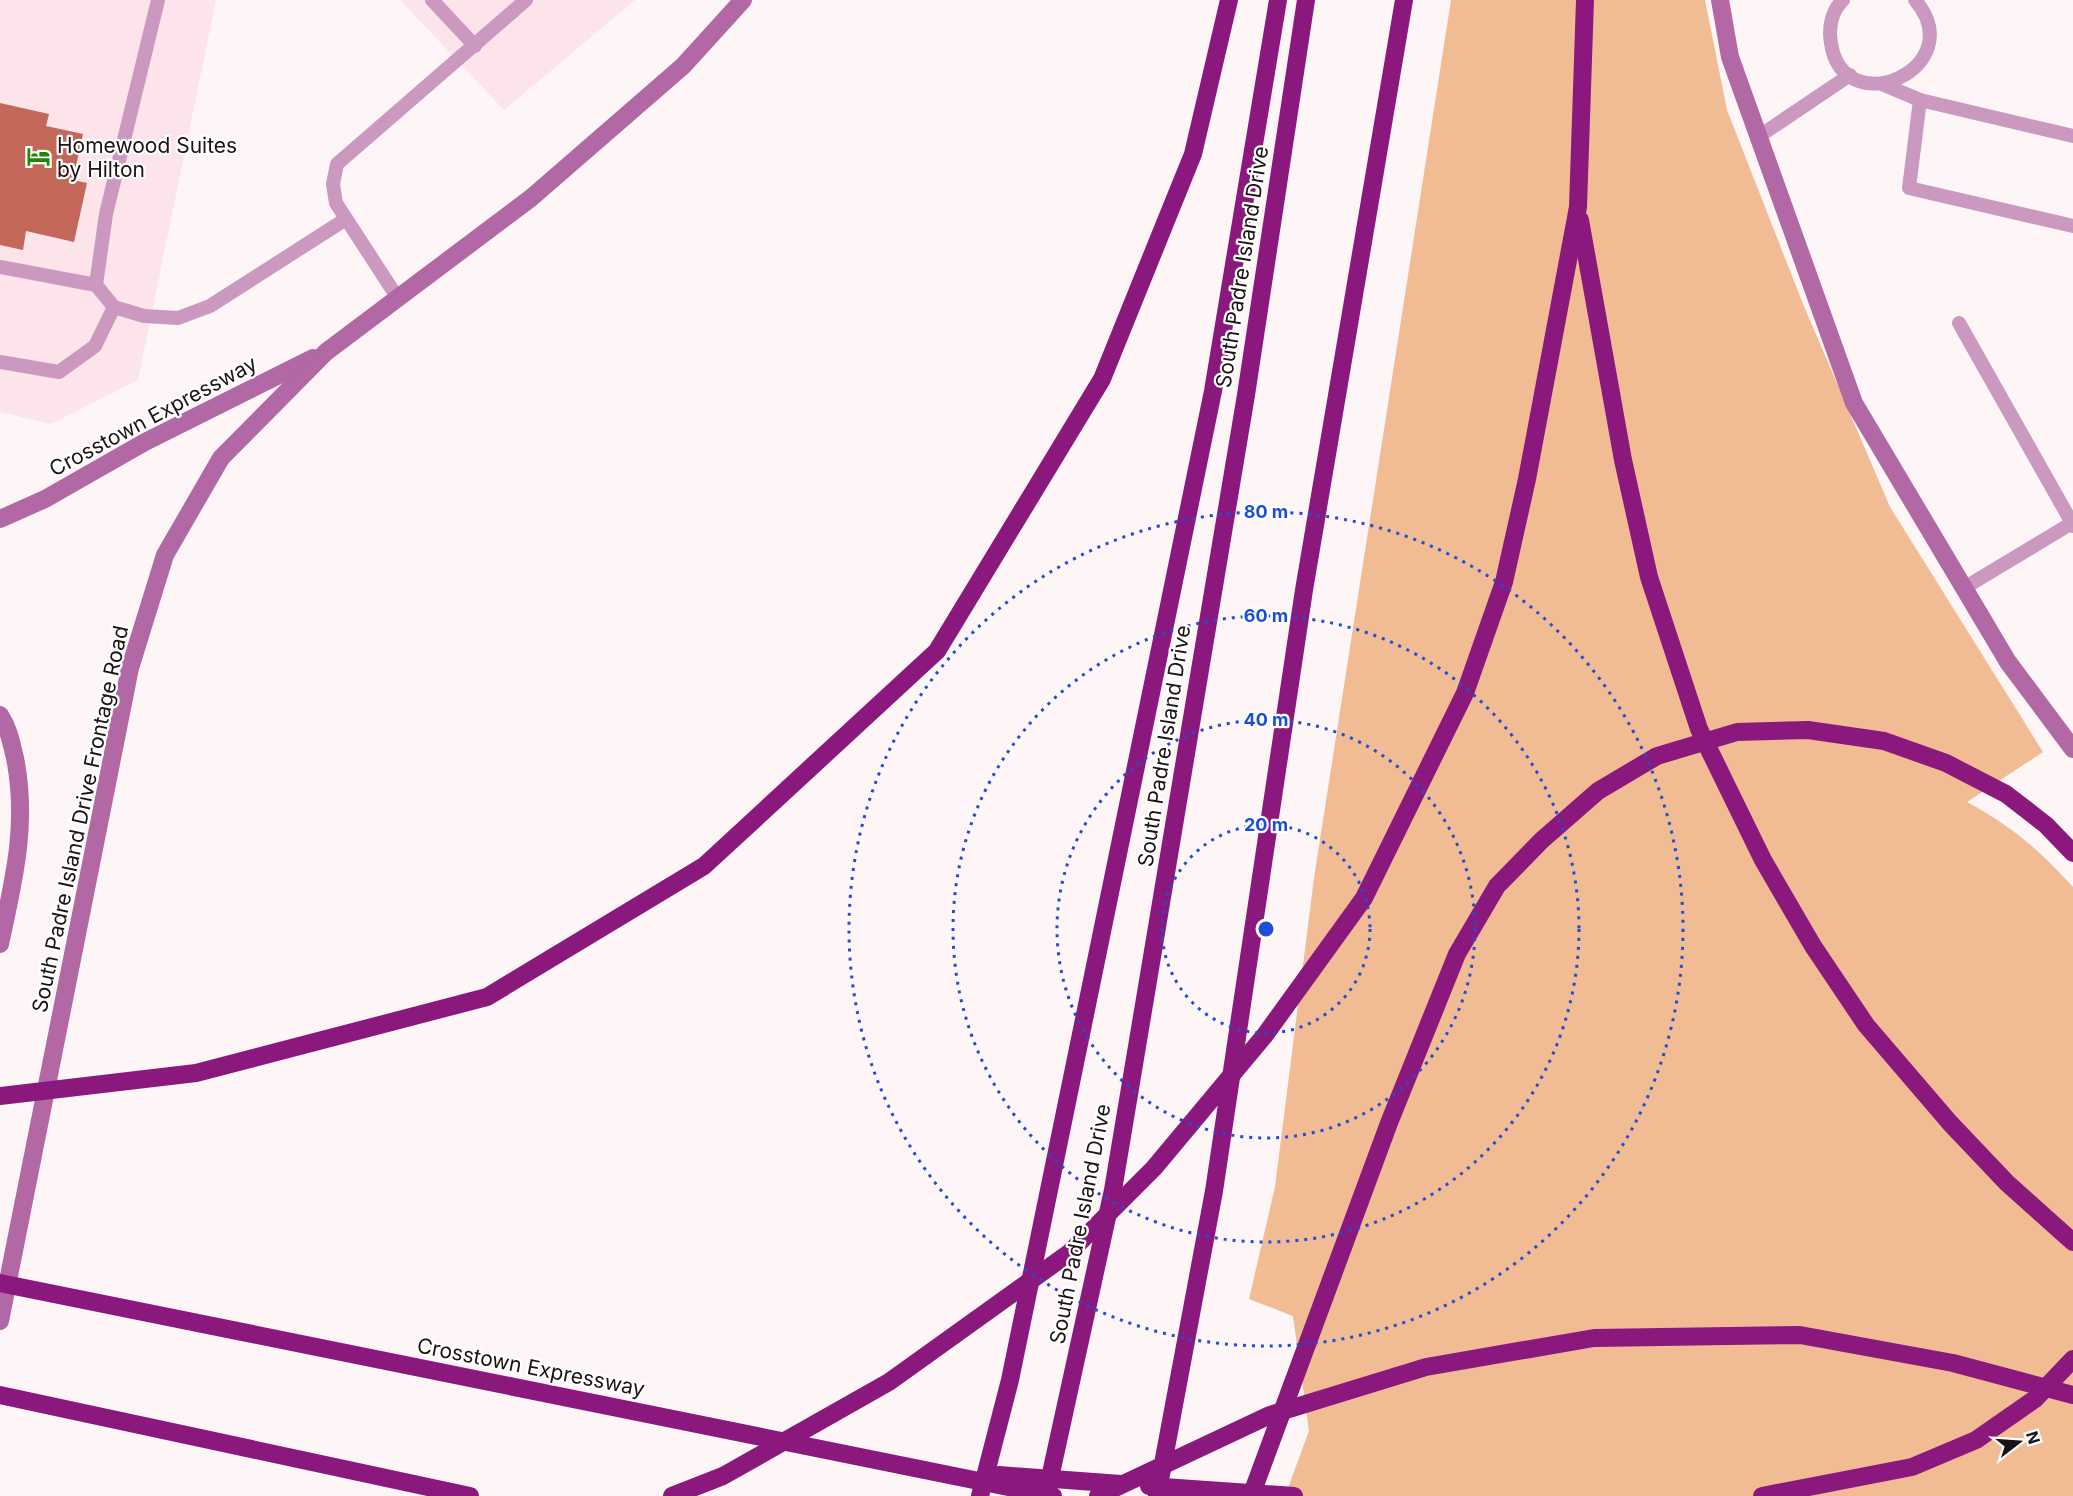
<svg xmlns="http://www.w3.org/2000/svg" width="2073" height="1496" font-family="Inter,sans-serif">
	<rect width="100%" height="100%" fill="#fef5f7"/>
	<g fill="#fce4ea">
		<polygon points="0,0 216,0 138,380 51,424 0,412"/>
		<polygon points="400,0 635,0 504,110"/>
	</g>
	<path fill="#f1bb93" d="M1451,0H1705L1727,110L1803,304L1890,507L2043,752L1967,802C2013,827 2038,849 2073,887V1496H1285L1309,1431L1293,1316L1249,1299L1275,1187L1314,878Z"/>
	<polygon fill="#c36759" points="0,103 49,114 46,126 83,134 73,180 87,183 74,242 26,231 23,250 0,245"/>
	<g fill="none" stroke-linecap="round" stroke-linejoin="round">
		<g stroke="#cb98c0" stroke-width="14">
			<polyline points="158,0 106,214 96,285 114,307 144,316 178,318 210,306 346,219"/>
			<polyline points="432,0 475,46"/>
			<path d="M1843,0C1832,10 1828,28 1831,43C1843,125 1973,68 1915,0"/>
			<polyline points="1882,84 1920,100 2073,136"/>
			<polyline points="1920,100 1909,188 2073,226"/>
			<polyline points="1758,137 1850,75"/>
			<polyline points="0,267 96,285"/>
			<polyline points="397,297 336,203 333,184 337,164 526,0"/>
			<polyline points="1959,323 2072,523"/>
			<polyline points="0,362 59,372 95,346 114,307"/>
			<polyline points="1964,588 2072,523 2073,526"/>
		</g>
		<g stroke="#b168a4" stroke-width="18">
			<polyline points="1720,0 1730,57 1854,403 2008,662 2073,749"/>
			<polyline points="0,519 45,499 145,442 313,358"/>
			<path d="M0,715C9,729 11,742 15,758C28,824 14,879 0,944"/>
			<polyline points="0,1321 130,668 165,555 221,458 326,352 531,198 683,66 743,0"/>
		</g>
		<g stroke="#8b197d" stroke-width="18">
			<polyline points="1580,220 1623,460 1649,577 1699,729 1763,860 1813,946 1866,1025 1950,1123 2007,1183 2073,1242"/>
			<polyline points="0,1096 196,1073 487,997 704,866 937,651 1102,379 1193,154 1229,0"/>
			<polyline points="0,1283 1053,1496"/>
			<polyline points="0,1395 470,1496"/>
			<polyline points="999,1475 1121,1484"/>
			<polyline points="1149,1486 1294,1496"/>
			<polyline points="672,1496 723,1476 889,1382 1069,1253 1154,1168 1265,1035 1364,898 1465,693 1504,582 1527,479 1578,207 1585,0"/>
			<polyline points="980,1496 1010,1380 1213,391 1278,0"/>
			<polyline points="1046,1496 1113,1190 1246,395 1306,0"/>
			<polyline points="1098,1496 1270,1415 1426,1367 1594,1338 1800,1335 1953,1363 2073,1395"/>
			<polyline points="1157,1496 1214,1191 1304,590 1404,0"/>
			<polyline points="1251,1496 1389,1123 1457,954 1497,886 1542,840 1598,791 1657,756 1737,732 1808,730 1884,741 1946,763 2006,794 2046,825 2073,853"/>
			<polyline points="1762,1496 1912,1467 1976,1440 2035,1399 2073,1359"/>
		</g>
	</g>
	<g fill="none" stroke="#1d4ed8" stroke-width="3" stroke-dasharray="3 6">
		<circle cx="1266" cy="929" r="104"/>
		<circle cx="1266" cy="929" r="209"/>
		<circle cx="1266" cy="929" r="313"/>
		<circle cx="1266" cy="929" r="417"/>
	</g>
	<defs>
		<symbol id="hotel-bare" viewBox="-9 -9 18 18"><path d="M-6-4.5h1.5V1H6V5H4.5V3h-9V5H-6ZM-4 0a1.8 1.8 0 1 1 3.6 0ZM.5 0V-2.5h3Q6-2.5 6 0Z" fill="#1d8a06" stroke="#fff" stroke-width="2.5" paint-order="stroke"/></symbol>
	</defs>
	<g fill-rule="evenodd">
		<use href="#hotel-bare" x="22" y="140" width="33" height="33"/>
	</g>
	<g text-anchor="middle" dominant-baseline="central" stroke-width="4.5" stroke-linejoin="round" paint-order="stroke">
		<g font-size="21" fill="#1a1314" stroke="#fff" text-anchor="start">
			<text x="57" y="145">Homewood Suites<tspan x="57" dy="24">by Hilton</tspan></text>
		</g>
		<g font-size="21" fill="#1a1314" stroke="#fff">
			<text transform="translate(1242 267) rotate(-81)">South Padre Island Drive</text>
			<text transform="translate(153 416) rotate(-28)">Crosstown Expressway</text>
			<text transform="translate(1164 746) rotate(-81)">South Padre Island Drive</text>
			<text transform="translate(80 819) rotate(-78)">South Padre Island Drive Frontage Road</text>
			<text transform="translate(1080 1224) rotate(-79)">South Padre Island Drive</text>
			<text transform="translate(531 1367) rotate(11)">Crosstown Expressway</text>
		</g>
	</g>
	<circle cx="1266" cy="929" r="9" fill="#1d4ed8" stroke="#fff" stroke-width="3"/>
	<g font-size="18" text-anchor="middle" font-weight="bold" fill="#1d4ed8" stroke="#fff" stroke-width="4.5" stroke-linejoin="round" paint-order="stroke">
		<text x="1266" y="518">80 m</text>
		<text x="1266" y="622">60 m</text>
		<text x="1266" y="726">40 m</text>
		<text x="1266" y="831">20 m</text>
	</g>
	<g transform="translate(2019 1442) rotate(73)" stroke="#ffffff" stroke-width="4.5" paint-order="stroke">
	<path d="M0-4.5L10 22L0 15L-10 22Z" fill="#1a1314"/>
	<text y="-9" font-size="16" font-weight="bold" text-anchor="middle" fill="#1a1314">N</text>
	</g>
</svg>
